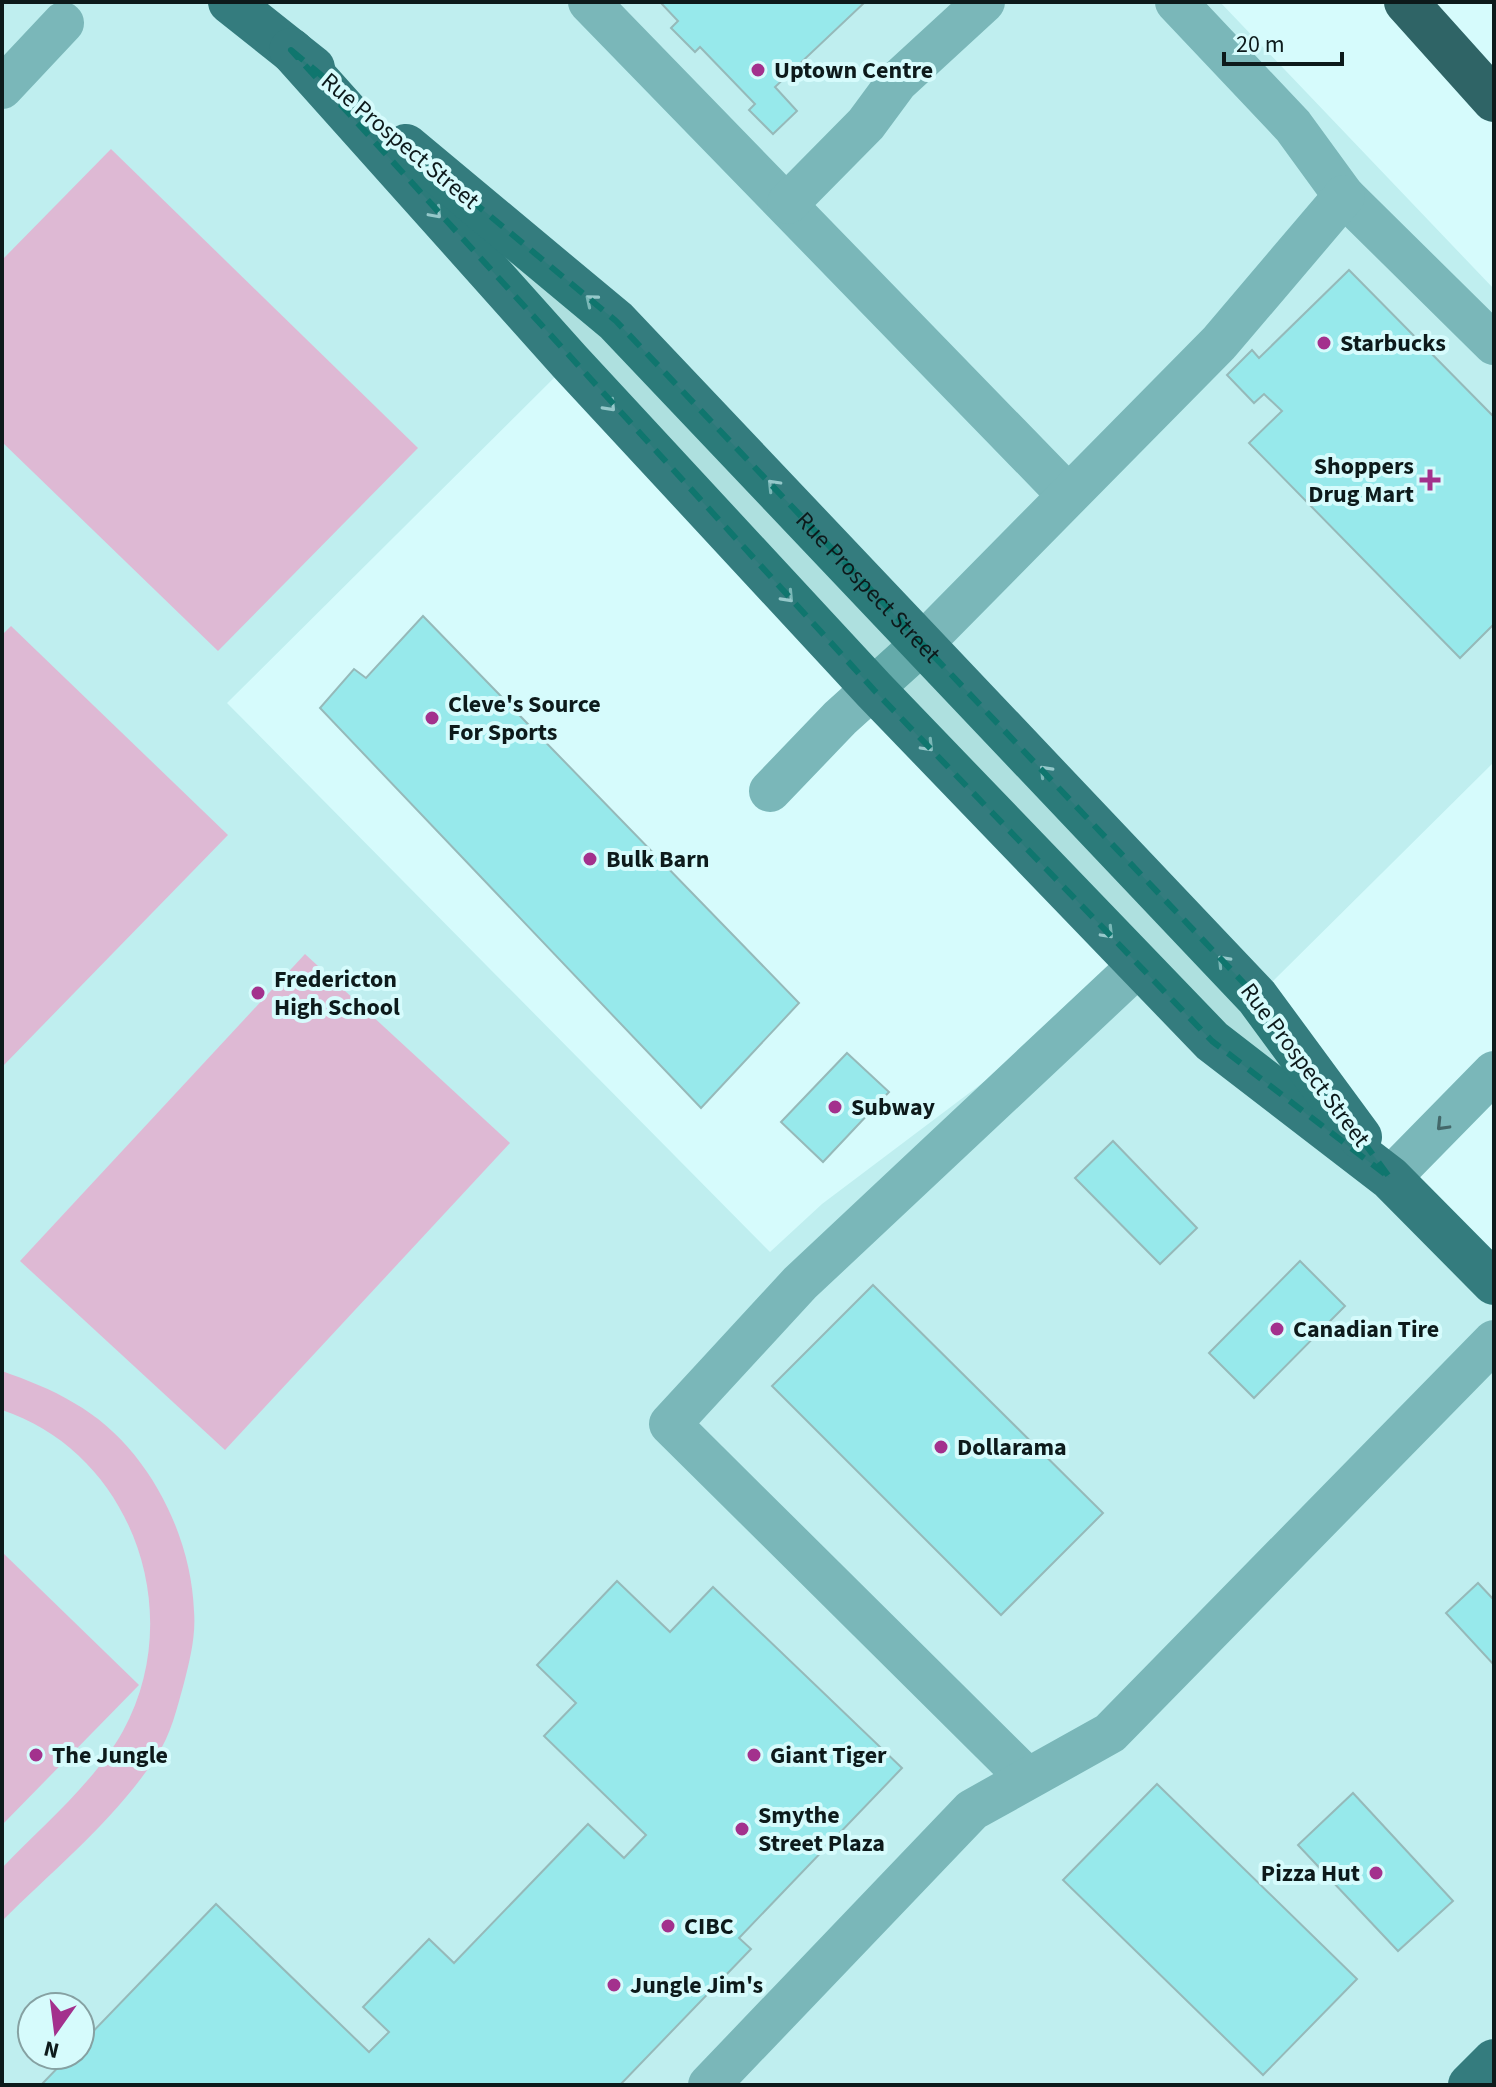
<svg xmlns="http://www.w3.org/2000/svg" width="1496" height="2087" font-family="'Source Sans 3',sans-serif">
	<rect width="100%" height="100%" fill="#d6fbfc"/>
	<path fill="#bfeeef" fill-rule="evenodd" d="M2,2H1220L1494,289V762L1257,997L616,321L297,55L570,362L227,703L770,1252L822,1204L1139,965L1494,1283V2080L1490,2085H2ZM32,2007H80V2055H32Z"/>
	<g fill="#deb9d4">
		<polygon points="111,149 418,448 218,651 2,442 2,260"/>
		<polygon points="11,626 228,835 2,1067 2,635"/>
		<polygon points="305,954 510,1143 225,1450 20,1261"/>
		<path d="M2,1371C27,1380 51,1389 74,1403C145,1443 191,1531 194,1611C196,1635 190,1660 184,1683C177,1708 171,1735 156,1757C116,1819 54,1869 2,1921V1868C43,1825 94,1783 123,1731C188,1613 132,1453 2,1410Z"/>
		<polygon points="2,1552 139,1685 2,1825"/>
	</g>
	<g fill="#97e9eb" stroke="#96b9b9" stroke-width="2">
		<polygon points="660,2 865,2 775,87 797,111 773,134 749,110 755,104 700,47 695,52 671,28 678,21"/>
		<polygon points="1349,270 1494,417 1494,624 1460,658 1249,443 1282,411 1264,394 1254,403 1227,375 1252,350 1259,358"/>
		<polygon points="423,616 799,1003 701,1108 320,708 354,669 366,678"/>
		<polygon points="847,1053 889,1092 823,1162 781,1122"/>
		<polygon points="1113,1141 1197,1228 1160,1264 1075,1178"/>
		<polygon points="1300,1261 1345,1306 1254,1398 1209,1353"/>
		<polygon points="873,1285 1103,1513 1001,1615 772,1386"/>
		<polygon points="617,1581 670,1632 713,1587 902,1768 739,1938 751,1949 620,2085 41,2085 70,2055 80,2055 80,2045 216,1904 369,2052 389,2032 363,2007 429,1939 454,1963 588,1824 624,1858 646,1835 544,1736 576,1703 537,1665"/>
		<polygon points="1478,1583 1494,1600 1494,1665 1446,1613"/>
		<polygon points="1157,1784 1357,1979 1263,2075 1063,1880"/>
		<polygon points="1353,1793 1453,1901 1398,1951 1298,1845"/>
	</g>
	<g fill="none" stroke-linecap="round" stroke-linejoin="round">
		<g stroke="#7ab7b9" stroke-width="42">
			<polyline points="589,2 1068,495"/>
			<polyline points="1176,2 1293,126 1344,196 1494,344"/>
			<polyline points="2,88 63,23"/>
			<polyline points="788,203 866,124 897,82 984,2"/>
			<polyline points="770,791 840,718 924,642 1219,343 1344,196"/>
			<polyline points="1390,1178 1494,1072"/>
			<polyline points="1027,1778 670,1424 800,1283 1139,965"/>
			<polyline points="709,2085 972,1810 1110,1733 1494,1341"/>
		</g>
		<g stroke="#347c7e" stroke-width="44">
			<polyline points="230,2 313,68"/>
			<polyline points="291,50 570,362 874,690 1212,1041 1390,1178 1494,1283"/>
			<path id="s1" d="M406,146L616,321L1257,997L1360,1137"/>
			<polyline points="1470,2085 1494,2061"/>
		</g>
		<polyline stroke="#2f6466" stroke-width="44" points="1406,2 1494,100"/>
	</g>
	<defs><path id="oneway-chevron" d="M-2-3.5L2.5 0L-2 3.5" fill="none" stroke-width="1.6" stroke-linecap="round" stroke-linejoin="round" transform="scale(2)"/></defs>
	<g stroke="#95c8ca">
		<use href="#oneway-chevron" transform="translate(436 213) rotate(48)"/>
		<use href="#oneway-chevron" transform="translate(591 300) rotate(-140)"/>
		<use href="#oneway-chevron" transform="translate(610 406) rotate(47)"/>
		<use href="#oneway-chevron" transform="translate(773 485) rotate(-134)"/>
		<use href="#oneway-chevron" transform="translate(788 597) rotate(47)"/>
		<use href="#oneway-chevron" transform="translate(928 746) rotate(46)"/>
		<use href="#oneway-chevron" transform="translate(1045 771) rotate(-133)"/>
		<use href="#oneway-chevron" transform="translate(1108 933) rotate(46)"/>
		<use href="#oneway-chevron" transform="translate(1223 961) rotate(-133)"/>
	</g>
	<use stroke="#44686a" href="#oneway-chevron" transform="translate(1442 1125) rotate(134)"/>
	<path fill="#0f766e" fill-opacity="0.2" stroke="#0f766e" stroke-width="6" stroke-dasharray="16 10" stroke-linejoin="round" d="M291,50L616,321L1257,997L1390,1178L1212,1041L874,690Z"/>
	<g fill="#a3318d" stroke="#d6fbfc" stroke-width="3">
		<circle cx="758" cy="70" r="8"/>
		<circle cx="1324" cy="343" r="8"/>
		<path d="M1426 468h8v8h8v8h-8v8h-8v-8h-8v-8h8z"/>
		<circle cx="432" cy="718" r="8"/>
		<circle cx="590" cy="859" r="8"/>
		<circle cx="258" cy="993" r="8"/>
		<circle cx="835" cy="1107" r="8"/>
		<circle cx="1277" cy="1329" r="8"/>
		<circle cx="941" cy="1447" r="8"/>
		<circle cx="36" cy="1755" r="8"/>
		<circle cx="754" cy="1755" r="8"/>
		<circle cx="742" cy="1829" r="8"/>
		<circle cx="1376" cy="1873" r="8"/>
		<circle cx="668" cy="1926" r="8"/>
		<circle cx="614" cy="1985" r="8"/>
	</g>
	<g text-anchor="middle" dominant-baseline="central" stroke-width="8" stroke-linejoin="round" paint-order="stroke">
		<g font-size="24" font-weight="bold" fill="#0d1a1b" stroke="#d6fbfc" text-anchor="start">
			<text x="774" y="70">Uptown Centre</text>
			<text x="1340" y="343">Starbucks</text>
			<text x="1414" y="466" text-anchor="end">Shoppers<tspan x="1414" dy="28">Drug Mart</tspan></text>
			<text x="448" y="704">Cleve's Source<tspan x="448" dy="28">For Sports</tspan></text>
			<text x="606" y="859">Bulk Barn</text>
			<text x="274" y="979">Fredericton<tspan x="274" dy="28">High School</tspan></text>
			<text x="851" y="1107">Subway</text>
			<text x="1293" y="1329">Canadian Tire</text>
			<text x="957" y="1447">Dollarama</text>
			<text x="52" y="1755">The Jungle</text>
			<text x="770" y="1755">Giant Tiger</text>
			<text x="758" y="1815">Smythe<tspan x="758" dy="28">Street Plaza</tspan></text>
			<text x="1360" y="1873" text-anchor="end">Pizza Hut</text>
			<text x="684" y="1926">CIBC</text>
			<text x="630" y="1985">Jungle Jim's</text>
		</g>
		<g font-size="24" fill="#0d1a1b" stroke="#d6fbfc">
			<text transform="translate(400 141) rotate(40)">Rue Prospect Street</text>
			<text stroke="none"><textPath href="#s1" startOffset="640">Rue Prospect Street</textPath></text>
			<text transform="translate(1305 1065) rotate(53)">Rue Prospect Street</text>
		</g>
	</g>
	<rect width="1496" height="2087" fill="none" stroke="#0d1a1b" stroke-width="8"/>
	<g transform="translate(56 2031) rotate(194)"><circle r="38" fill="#d6fbfc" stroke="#86a1a2" stroke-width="2"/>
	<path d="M0-6L14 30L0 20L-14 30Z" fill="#a3318d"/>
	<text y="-12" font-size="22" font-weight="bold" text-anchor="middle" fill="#0d1a1b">N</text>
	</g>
	<path d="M1224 52v12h118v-12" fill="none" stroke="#0d1a1b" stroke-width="4"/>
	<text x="1236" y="52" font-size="24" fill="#0d1a1b" stroke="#d6fbfc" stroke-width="6" paint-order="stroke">20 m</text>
</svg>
